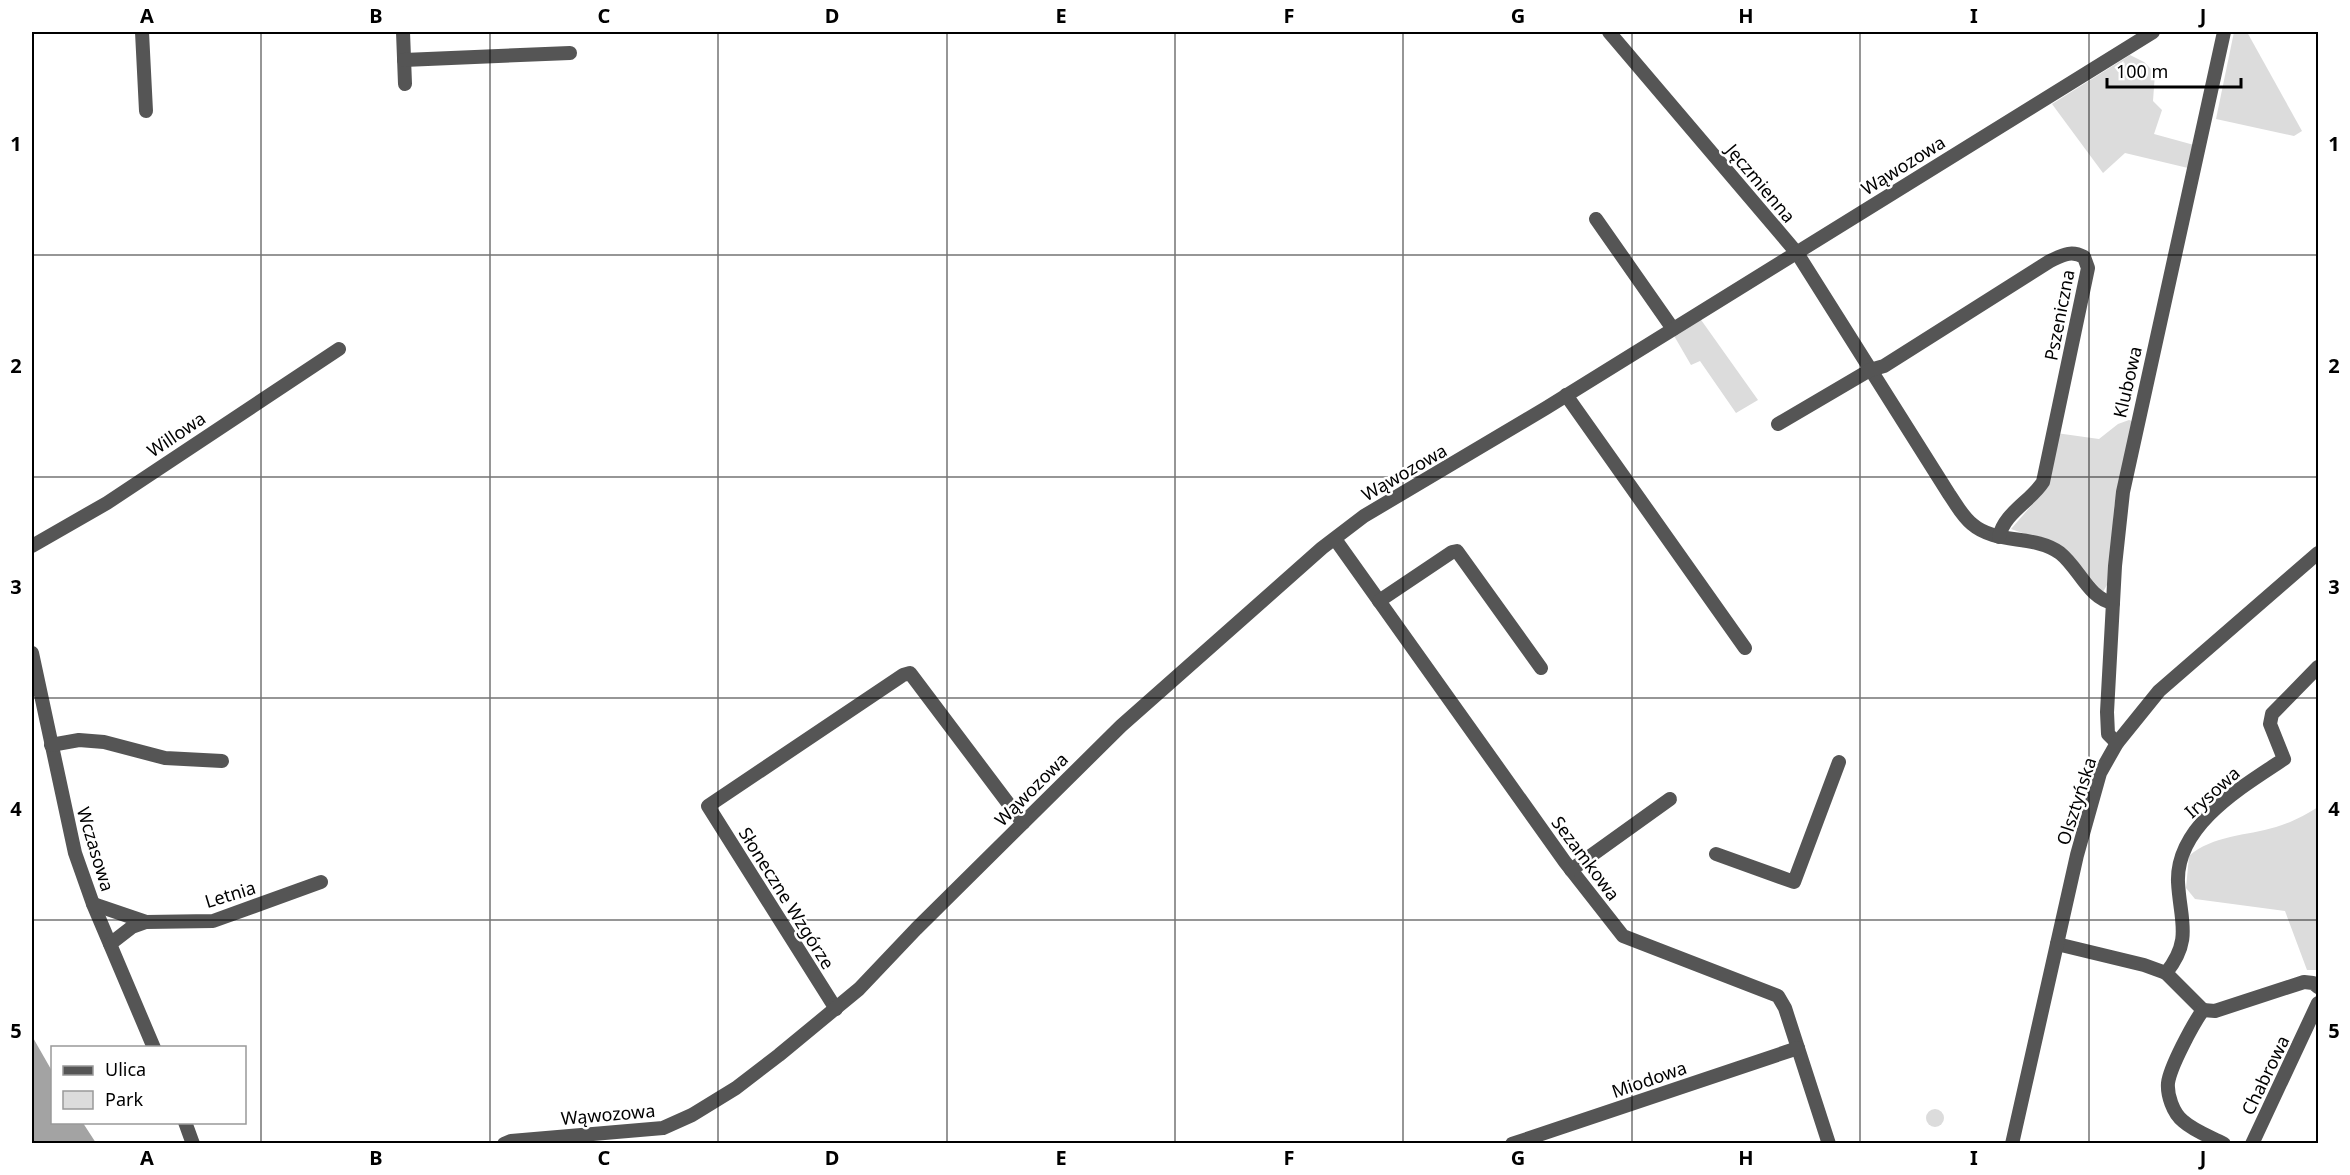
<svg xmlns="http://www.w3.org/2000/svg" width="2350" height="1175" font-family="'Noto Sans',sans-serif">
	<rect width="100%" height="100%" fill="#fff"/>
	<g fill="#dcdcdc">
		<polygon points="2234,32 2247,32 2302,131 2294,136 2216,119"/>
		<polygon points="2130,55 2144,62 2155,73 2153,101 2162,110 2154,134 2194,145 2188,168 2125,153 2103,173 2052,104"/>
		<polygon points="1699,317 1758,400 1736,413 1700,361 1691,365 1673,334"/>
		<polygon points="2129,420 2132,421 2114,507 2110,583 2108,583 2103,592 2062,547 2011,529 2044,491 2056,433 2099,439 2118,424"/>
		<path d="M2318,807V970H2307L2285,911L2195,899L2186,888L2189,856C2213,835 2246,836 2276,827C2290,823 2306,815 2318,807Z"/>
		<circle cx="1935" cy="1118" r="9"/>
	</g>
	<polygon fill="#a3a3a3" points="32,1036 52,1071 52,1122 83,1123 96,1143 32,1143"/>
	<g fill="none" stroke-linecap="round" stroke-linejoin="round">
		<g stroke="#555" stroke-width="14">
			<polyline points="142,32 146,111"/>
			<polyline points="403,32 405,84"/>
			<path d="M1609,32L1797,253L1949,494C1956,504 1962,516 1972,524C1996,545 2034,534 2060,553C2079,568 2089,599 2113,603"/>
			<polyline points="404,60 570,53"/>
			<polyline points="1596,219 1673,329"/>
			<polyline points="1566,395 1745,648"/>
			<path d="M1778,424L1870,370L1884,366L2050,261C2063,255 2071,250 2084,257L2088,268L2043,482C2030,502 2004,513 1999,537"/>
			<polyline points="1335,539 1565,862 1623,936 1778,996 1785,1008 1829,1144"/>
			<polyline points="32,546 107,503 339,349"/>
			<polyline points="1379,601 1452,552 1457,551 1541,668"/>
			<polyline points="32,653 75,853 93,904 154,1048"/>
			<polyline points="2117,743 2108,734 2107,712 2115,566 2123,492 2224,32"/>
			<polyline points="51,745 79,740 104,742 165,758 222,761"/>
			<polyline points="1716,854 1794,882 1839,762"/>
			<polyline points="1571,870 1670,799"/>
			<polyline points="93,904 146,922"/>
			<polyline points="110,944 132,927 146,922 213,921 321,882"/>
			<polyline points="2057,944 2144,965 2166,973"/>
			<polyline points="836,1009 708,806 903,675 910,673 1023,823"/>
			<path d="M2203,1010L2166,973C2193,939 2180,921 2178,882C2176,825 2242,787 2284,759L2270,724L2272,714L2318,667"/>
			<path d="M2203,1010C2193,1024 2170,1067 2168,1083C2167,1095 2173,1113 2183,1121C2194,1131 2211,1137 2224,1144"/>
			<polyline points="2203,1010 2215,1011 2304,982 2313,983 2318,987"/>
			<polyline points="185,1122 193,1144"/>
			<polyline points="504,1144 511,1141 663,1128 692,1115 736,1088 779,1055 859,989 916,929 1121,726 1322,548 1364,516 1546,408 2153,32"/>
			<polyline points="1512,1144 1798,1048"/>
			<polyline points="2012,1144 2077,855 2100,773 2117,743 2159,691 2318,553"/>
			<polyline points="2252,1144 2318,1003"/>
		</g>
	</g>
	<path fill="none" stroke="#000" stroke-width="1.5" stroke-opacity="0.55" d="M261,32V1144M490,32V1144M718,32V1144M947,32V1144M1175,32V1144M1403,32V1144M1632,32V1144M1860,32V1144M2089,32V1144M32,255H2318M32,477H2318M32,698H2318M32,920H2318"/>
	<g text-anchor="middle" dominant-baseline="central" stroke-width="5" stroke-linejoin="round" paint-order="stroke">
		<g font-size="18" fill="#000" stroke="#fff">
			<text transform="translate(1903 165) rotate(-32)">Wąwozowa</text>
			<text transform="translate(1761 183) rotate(50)">Jęczmienna</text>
			<text transform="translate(2059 315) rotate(-79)">Pszeniczna</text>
			<text transform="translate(2127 382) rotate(-77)">Klubowa</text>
			<text transform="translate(176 434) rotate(-34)">Willowa</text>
			<text transform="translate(1404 472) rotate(-30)">Wąwozowa</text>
			<text transform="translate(1031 789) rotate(-45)">Wąwozowa</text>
			<text transform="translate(2212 792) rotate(-42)">Irysowa</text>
			<text transform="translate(2076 801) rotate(-72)">Olsztyńska</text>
			<text transform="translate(96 849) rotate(73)">Wczasowa</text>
			<text transform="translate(1586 858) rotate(53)">Sezamkowa</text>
			<text transform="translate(230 894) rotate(-17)">Letnia</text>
			<text transform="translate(787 898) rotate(58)">Słoneczne Wzgórze</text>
			<text transform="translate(2265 1075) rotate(-64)">Chabrowa</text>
			<text transform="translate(1649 1079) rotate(-19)">Miodowa</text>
			<text transform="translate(608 1114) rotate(-5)">Wąwozowa</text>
		</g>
	</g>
	<rect width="2350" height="1175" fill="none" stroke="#ffffff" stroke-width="66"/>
	<rect x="51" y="1046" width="195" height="78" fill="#ffffff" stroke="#999999" stroke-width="1.5"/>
	<rect x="63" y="1066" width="30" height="9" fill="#555555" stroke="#999999" stroke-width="1.5"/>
	<text x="105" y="1076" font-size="18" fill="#000000">Ulica</text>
	<rect x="63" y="1091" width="30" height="18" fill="#dcdcdc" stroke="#999999" stroke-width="1.5"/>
	<text x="105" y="1106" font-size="18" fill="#000000">Park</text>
	<path d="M2107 78v9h134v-9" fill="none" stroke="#000000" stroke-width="3"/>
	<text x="2116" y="78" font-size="18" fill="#000000" stroke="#ffffff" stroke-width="4.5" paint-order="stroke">100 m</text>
	<rect x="33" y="33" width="2284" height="1109" fill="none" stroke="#000" stroke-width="2"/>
	<g font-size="20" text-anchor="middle" font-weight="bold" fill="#000">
		<text x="147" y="23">A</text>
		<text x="376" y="23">B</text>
		<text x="604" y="23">C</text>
		<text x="832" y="23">D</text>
		<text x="1061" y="23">E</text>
		<text x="1289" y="23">F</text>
		<text x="1518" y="23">G</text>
		<text x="1746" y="23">H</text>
		<text x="1974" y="23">I</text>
		<text x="2203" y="23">J</text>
		<text x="16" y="151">1</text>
		<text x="2334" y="151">1</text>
		<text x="16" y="373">2</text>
		<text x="2334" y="373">2</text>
		<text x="16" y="594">3</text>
		<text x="2334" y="594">3</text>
		<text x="16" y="816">4</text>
		<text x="2334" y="816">4</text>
		<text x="16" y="1038">5</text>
		<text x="2334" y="1038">5</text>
		<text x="147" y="1165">A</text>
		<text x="376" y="1165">B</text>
		<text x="604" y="1165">C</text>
		<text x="832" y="1165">D</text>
		<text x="1061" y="1165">E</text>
		<text x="1289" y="1165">F</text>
		<text x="1518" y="1165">G</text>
		<text x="1746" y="1165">H</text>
		<text x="1974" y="1165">I</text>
		<text x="2203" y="1165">J</text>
	</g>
</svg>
